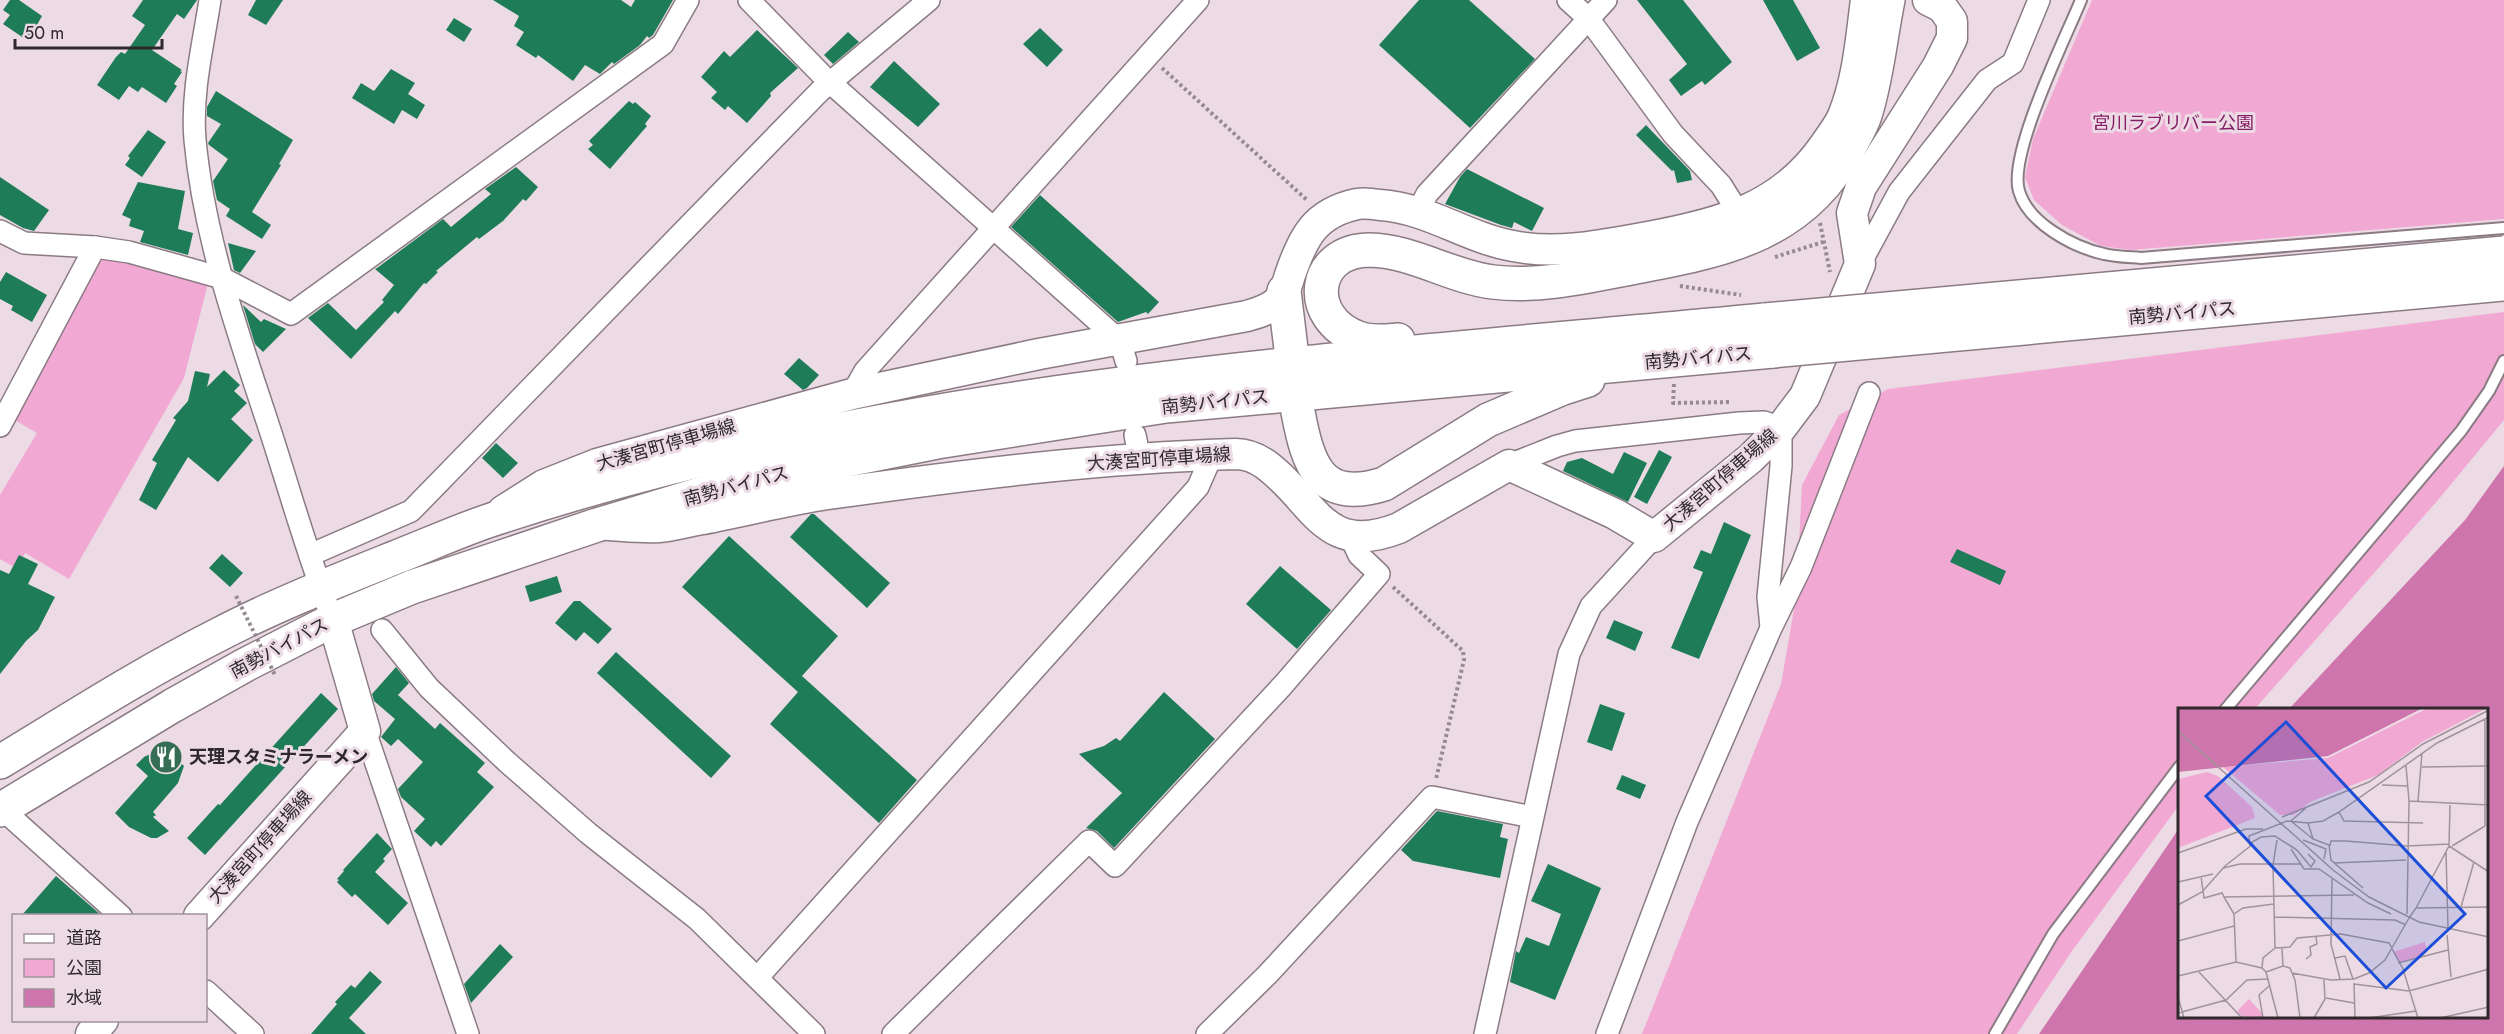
<svg xmlns="http://www.w3.org/2000/svg" width="2504" height="1034" font-family="Jost,'Noto Sans JP',sans-serif">
	<rect width="100%" height="100%" fill="#ecdbe5"/>
	<g fill="#f1a9d4">
		<polygon points="2092,0 2504,0 2504,219 2131,250 2101,246 2062,225 2034,200 2025,177 2033,139"/>
		<polygon points="108,255 208,283 184,378 69,579 25,553 16,568 0,559 0,495 37,433 13,419 94,259"/>
		<polygon points="2504,312 2504,420 2438,500 2254,710 2180,710 2180,804 2072,951 2017,1034 1642,1034 1781,684 1796,598 1802,485 1839,415 1888,389"/>
	</g>
	<polygon fill="#cd75ac" points="2504,466 2504,1034 2039,1034 2180,827 2180,1018 2488,1018 2488,710 2288,710 2465,520"/>
	<g fill="#1f7c58">
		<polygon points="10,0 19,0 42,16 28,41 3,24 10,15 3,10"/>
		<polygon points="143,0 197,0 184,19 177,14 152,50 182,70 180,71 182,72 174,84 177,86 166,103 142,87 138,92 129,86 119,100 97,85 116,57 121,52 125,54 145,25 132,16"/>
		<polygon points="256,0 283,0 266,25 248,15"/>
		<polygon points="493,0 621,0 631,7 635,0 673,0 653,35 649,38 647,36 640,45 614,64 612,62 600,74 585,65 573,81 538,55 536,58 516,45 524,32 514,26 519,16"/>
		<polygon points="1419,0 1469,0 1535,59 1470,128 1379,45"/>
		<polygon points="1637,0 1683,0 1732,62 1705,85 1702,81 1681,96 1669,80 1687,64"/>
		<polygon points="1763,0 1793,0 1820,48 1797,61"/>
		<polygon points="454,18 472,29 464,42 446,30"/>
		<polygon points="1040,28 1063,50 1047,67 1023,44"/>
		<polygon points="757,30 798,68 770,93 771,96 747,123 728,106 725,110 711,98 717,92 701,77 724,51 730,57"/>
		<polygon points="848,32 859,42 833,64 824,55"/>
		<polygon points="894,61 940,104 918,127 870,87"/>
		<polygon points="391,69 415,83 408,94 425,105 417,119 402,110 394,124 352,98 361,83 374,91"/>
		<polygon points="216,91 293,140 279,164 281,165 252,212 271,225 262,239 226,216 230,209 217,200 213,181 228,159 209,145 208,143 221,124 207,116 207,107"/>
		<polygon points="629,101 633,104 635,102 651,116 645,124 647,126 610,169 588,149 593,145 589,141"/>
		<polygon points="1646,125 1690,171 1692,180 1677,183 1674,170 1672,171 1636,135"/>
		<polygon points="148,130 166,142 142,177 125,165 130,158 128,156"/>
		<polygon points="516,167 538,187 526,201 523,199 503,221 479,239 477,237 436,271 438,272 426,284 424,283 398,314 395,311 351,359 308,318 328,303 356,330 384,302 382,300 394,285 375,269 377,268 443,219 451,227 491,194 485,189"/>
		<polygon points="1467,169 1544,208 1532,231 1514,222 1512,228 1501,225 1445,204 1460,177"/>
		<polygon points="0,177 49,210 34,231 23,228 0,215"/>
		<polygon points="138,182 185,191 178,229 193,233 188,255 140,242 144,231 129,226 131,219 122,215"/>
		<polygon points="1040,195 1159,302 1148,314 1146,312 1118,322 1011,227"/>
		<polygon points="228,243 256,251 240,273 234,270"/>
		<polygon points="6,272 47,295 32,322 11,310 13,306 0,299 0,282"/>
		<polygon points="243,305 261,322 264,319 286,329 263,352 255,344"/>
		<polygon points="799,358 819,375 807,388 803,390 784,374"/>
		<polygon points="224,370 240,385 234,391 247,403 231,419 253,440 218,482 188,457 156,510 139,500 157,463 152,460 176,420 173,418 188,401 195,371 210,374 207,387"/>
		<polygon points="496,443 518,463 503,478 482,458"/>
		<polygon points="1659,450 1672,457 1647,504 1634,497"/>
		<polygon points="1624,452 1647,463 1628,502 1563,471 1567,462 1582,458 1613,474"/>
		<polygon points="811,514 814,514 890,583 867,608 790,537"/>
		<polygon points="1724,522 1751,535 1699,659 1671,648 1703,572 1693,568 1701,550 1711,554"/>
		<polygon points="729,536 838,636 802,676 917,780 879,823 770,724 798,692 682,587"/>
		<polygon points="1957,549 2006,571 2000,585 1950,562"/>
		<polygon points="222,554 243,573 230,587 209,568"/>
		<polygon points="19,555 38,564 28,584 55,597 38,630 26,641 0,674 0,570 9,574"/>
		<polygon points="1280,566 1331,610 1297,649 1246,604"/>
		<polygon points="557,576 562,592 530,602 525,586"/>
		<polygon points="574,601 580,601 612,629 598,644 584,632 576,641 555,623"/>
		<polygon points="1614,620 1643,632 1635,651 1606,638"/>
		<polygon points="616,652 731,756 711,778 597,673"/>
		<polygon points="396,667 409,683 398,695 435,729 440,723 485,763 477,772 494,787 441,846 436,841 431,847 414,831 425,819 401,797 398,789 423,762 398,739 391,746 381,737 395,719 374,701 372,694"/>
		<polygon points="1164,692 1215,739 1114,848 1097,831 1086,828 1122,793 1079,754 1104,746 1116,738 1120,741"/>
		<polygon points="321,693 338,709 205,855 187,838 218,804 220,805"/>
		<polygon points="1600,704 1625,713 1612,751 1587,742"/>
		<polygon points="165,749 184,766 178,783 153,812 156,815 153,817 169,831 157,838 151,838 129,827 115,813 148,776 136,765 144,757 152,753 156,756"/>
		<polygon points="1622,775 1646,785 1640,799 1616,789"/>
		<polygon points="1437,811 1503,824 1500,837 1508,839 1500,878 1413,861 1401,850"/>
		<polygon points="377,833 392,849 383,859 385,861 375,872 408,903 388,925 355,894 352,897 337,882 339,880 337,879 344,871 343,870"/>
		<polygon points="1548,864 1601,888 1555,1000 1510,982 1516,951 1519,953 1526,937 1549,946 1561,914 1531,901"/>
		<polygon points="56,876 101,915 22,915"/>
		<polygon points="500,944 513,957 471,1003 464,984"/>
		<polygon points="370,971 382,982 349,1018 366,1034 311,1034 337,1004 335,1002 351,985 355,988"/>
	</g>
	<g fill="none" stroke-linecap="round" stroke-linejoin="round">
		<defs>
			<g id="lane">
				<path d="M2081,0C2065,39 2008,154 2019,191C2028,223 2073,247 2104,254C2116,257 2129,257 2141,258L2504,228"/>
				<polyline points="2225,710 2461,431 2489,391 2504,361"/>
				<polyline points="1995,1034 2053,934 2180,766"/>
			</g>
			<g id="street">
				<path d="M210,0C203,46 191,93 195,140C204,237 237,330 267,421C289,487 307,555 333,620"/>
				<polyline points="749,0 824,77 1120,341 1126,361"/>
				<polyline points="1568,0 1588,18 1673,134 1721,185 1738,212"/>
				<polyline points="1418,211 1427,194 1606,0"/>
				<polyline points="0,231 24,243 95,247 129,252 222,278 291,314 663,44 688,0"/>
				<polyline points="1860,264 1899,192 1987,80 2013,63 2039,0"/>
				<polyline points="852,394 865,371 1198,0"/>
				<polyline points="0,426 95,247"/>
				<polyline points="1135,435 1140,460"/>
				<polyline points="1509,465 1557,446 1575,441 1739,423 1764,422 1781,428 1781,466 1768,597 1771,627"/>
				<polyline points="310,555 411,511 820,91 929,0"/>
				<polyline points="382,630 429,688 507,762 588,833 697,919 814,1034"/>
				<polyline points="365,731 468,1034"/>
				<polyline points="2,809 121,916"/>
				<polyline points="758,977 1198,487 1212,455"/>
				<polyline points="206,991 253,1034"/>
				<polyline points="893,1034 1089,841 1115,866 1283,685 1379,574 1359,555 1350,536"/>
				<polyline points="1207,1034 1267,975 1432,797 1532,817"/>
				<polyline points="1485,1034 1569,654 1591,606 1654,537"/>
				<polyline points="1607,1034 1687,822 1771,628 1801,567 1869,393"/>
			</g>
			<g id="secondary">
				<path d="M503,511L544,485L597,464L852,394L1039,354L1247,316C1257,313 1268,310 1276,303C1284,296 1287,285 1290,275C1303,237 1315,213 1357,204C1364,203 1373,204 1380,205C1428,208 1467,238 1513,246C1559,255 1603,245 1648,237C1719,224 1781,208 1824,146C1830,137 1839,126 1843,116C1858,80 1861,38 1866,0"/>
				<path d="M609,525C625,526 642,528 659,527C673,526 689,521 703,519C745,511 787,500 828,494C963,475 1099,458 1236,454C1246,454 1256,458 1265,464C1315,500 1323,558 1399,528L1509,465L1615,514L1654,537L1751,458L1781,428L1805,396L1860,264L1852,213L1861,187L1938,66L1952,38V21L1942,7L1928,0"/>
				<polyline points="199,916 365,731 333,620"/>
				<polyline points="91,1034 103,1020"/>
			</g>
			<g id="highway">
				<polyline points="1284,291 1291,349"/>
				<path d="M1398,340C1385,341 1371,343 1358,338C1304,318 1311,250 1370,250C1413,251 1451,277 1493,282C1542,288 1593,275 1641,266C1728,250 1805,232 1849,148C1854,138 1861,127 1865,115C1877,78 1880,39 1888,0"/>
				<path d="M1298,412C1308,465 1320,504 1384,484L1488,420L1563,388L1588,380"/>
				<path d="M0,762C71,719 141,674 216,636C273,606 334,582 394,558C425,546 456,532 488,521C900,383 1336,361 1765,320"/>
				<polyline points="0,810 172,706 245,665 333,620 412,587 597,525 747,480 937,442 1166,406 1773,351"/>
			</g>
		</defs>
		<use href="#lane" stroke="#8b7b84" stroke-width="14"/>
		<use href="#street" stroke="#8b7b84" stroke-width="24"/>
		<use href="#secondary" stroke="#8b7b84" stroke-width="33"/>
		<use href="#highway" stroke="#8b7b84" stroke-width="36"/>
		<g stroke="#968991" stroke-width="4" stroke-dasharray="3 3" stroke-linecap="butt">
			<polyline points="1162,68 1307,200"/>
			<polyline points="1820,223 1830,272"/>
			<polyline points="1775,257 1823,242"/>
			<polyline points="1680,286 1741,295"/>
			<polyline points="1674,384 1673,403 1731,402"/>
			<polyline points="1393,587 1463,651 1464,660 1436,779"/>
		</g>
		<use href="#lane" stroke="#fff" stroke-width="10"/>
		<use href="#street" stroke="#fff" stroke-width="21"/>
		<use href="#secondary" stroke="#fff" stroke-width="30"/>
		<use href="#highway" stroke="#fff" stroke-width="33"/>
		<defs>
			<g id="highway-bridge">
				<polyline points="1765,320 2504,253"/>
				<polyline points="1773,351 2504,284"/>
			</g>
		</defs>
		<use href="#highway-bridge" stroke="#8b7b84" stroke-width="36" stroke-linecap="butt"/>
		<polyline stroke="#968991" stroke-width="4" stroke-dasharray="3 3" stroke-linecap="butt" points="236,596 275,675"/>
		<use href="#highway-bridge" stroke="#fff" stroke-width="33"/>
	</g>
	<defs>
		<symbol id="restaurant-disc" viewBox="-11 -11 22 22"><circle r="9.5" fill="#366e55" stroke="#ecdbe5"/><path d="M-5-6h1v4h1v-4h1v4h1v-4h1v5L-1.5 .5V6h-2V.5L-5-1ZM5-6V6H3V1.5H1.5Q1.5-4 5-6Z" fill="#fff"/></symbol>
	</defs>
	<g fill-rule="evenodd">
		<use href="#restaurant-disc" x="147" y="738" width="38" height="38"/>
	</g>
	<g text-anchor="middle" dominant-baseline="central" stroke-width="6" stroke-linejoin="round" paint-order="stroke">
		<g font-size="18" fill="#851d66" stroke="#ecdbe5">
			<text x="2173" y="123">宮川ラブリバー公園</text>
		</g>
		<g font-size="18" fill="#2f282c" stroke="#ecdbe5">
			<text transform="translate(2182 313) rotate(-5)">南勢バイパス</text>
			<text transform="translate(1698 358) rotate(-5)">南勢バイパス</text>
			<text transform="translate(1215 402) rotate(-6)">南勢バイパス</text>
			<text transform="translate(666 445) rotate(-16)">大湊宮町停車場線</text>
			<text transform="translate(1159 459) rotate(-4)">大湊宮町停車場線</text>
			<text transform="translate(1720 480) rotate(-41)">大湊宮町停車場線</text>
			<text transform="translate(736 486) rotate(-15)">南勢バイパス</text>
			<text transform="translate(279 648) rotate(-28)">南勢バイパス</text>
			<text transform="translate(260 847) rotate(-48)">大湊宮町停車場線</text>
		</g>
		<g font-size="18" font-weight="bold" fill="#2f282c" stroke="#ecdbe5" text-anchor="start">
			<text x="189" y="757">天理スタミナラーメン</text>
		</g>
	</g>
	<g transform="translate(2178 708)">
		<rect width="310" height="310" fill="#ecdbe5"/>
		<path d="M248,1H307L244,34L200,67L132,94L116,107H102L45,59L150,50ZM29,64L40,68L74,99L77,110L0,140V71ZM247,234L249,244L239,249L221,255L215,244ZM71,291L83,304L85,310H66L59,303Z" fill="#f1a9d4"/>
		<path d="M0,1H243L150,48L0,64Z" fill="#cd75ac"/>
		<path fill="none" stroke="#a0939b" stroke-width="1.5" d="M307,11V118M0,23L155,162L191,189L241,214L311,229M228,58L231,93L229,206M244,59L311,58M204,77L229,78M231,93L311,97M240,93L244,45M128,100L113,113L135,131M161,104L166,113L245,115M104,109L191,74L245,36L311,2M130,115L145,113L161,104L259,35L311,9M125,132L148,141L146,151M71,136L83,129L97,128L119,142L133,159L137,153L130,146M72,138L71,128L109,113L130,115L135,131L151,137L153,152L185,180M152,138L153,133H168L229,138L271,136M271,138L311,164M274,138L307,118M113,141L126,161H141L190,195L213,206M268,144L270,220M0,145L68,121H85M156,155L228,152M45,160L62,156H122M23,168L26,190L44,185L46,189L176,187M154,171L153,236L162,271M0,174L35,166M46,189L56,206L58,254M0,197L24,184L47,158L75,136M283,199L296,154M238,200L271,138L272,97M56,206L65,200L96,196M96,209L217,212L228,217M231,210L238,200L311,199M269,227L273,269M0,233L56,218M97,240L112,239L119,230L163,226L211,235L225,261L240,310M104,240L105,258L112,260L117,272L122,310M157,250L167,248L175,271M128,251L133,247L132,239L139,236L138,229M220,255L270,242M84,260L85,250L97,240L95,157L99,132M21,264L64,310M88,264L105,258M114,265L153,272L176,271L191,265L207,252L231,210M0,268L58,254L84,260L88,264L100,310M176,275L177,310M176,276L231,283L311,261M0,289L6,310M148,290L176,295M0,305L48,292L69,272L90,271M85,310L81,287L91,278M136,310L147,291L146,272M191,310L238,303M262,310L311,299"/>
		<path fill="#1d4ed8" fill-opacity="0.15" stroke="#1d4ed8" stroke-width="3" d="M108,14L287,206L208,280L28,88Z"/>
		<rect width="310" height="310" fill="none" stroke="#2f282c" stroke-width="3"/>
	</g>
	<rect x="12" y="914" width="195" height="108" fill="#ecdbe5" stroke="#a0939b" stroke-width="1.5"/>
	<rect x="24" y="934" width="30" height="9" fill="#ffffff" stroke="#a0939b" stroke-width="1.5"/>
	<text x="66" y="944" font-size="18" fill="#2f282c">道路</text>
	<rect x="24" y="959" width="30" height="18" fill="#f1a9d4" stroke="#a0939b" stroke-width="1.5"/>
	<text x="66" y="974" font-size="18" fill="#2f282c">公園</text>
	<rect x="24" y="989" width="30" height="18" fill="#cd75ac" stroke="#a0939b" stroke-width="1.5"/>
	<text x="66" y="1004" font-size="18" fill="#2f282c">水域</text>
	<path d="M15 39v9h147v-9" fill="none" stroke="#2f282c" stroke-width="3"/>
	<text x="24" y="39" font-size="18" fill="#2f282c" stroke="#ecdbe5" stroke-width="4.5" paint-order="stroke">50 m</text>
</svg>
